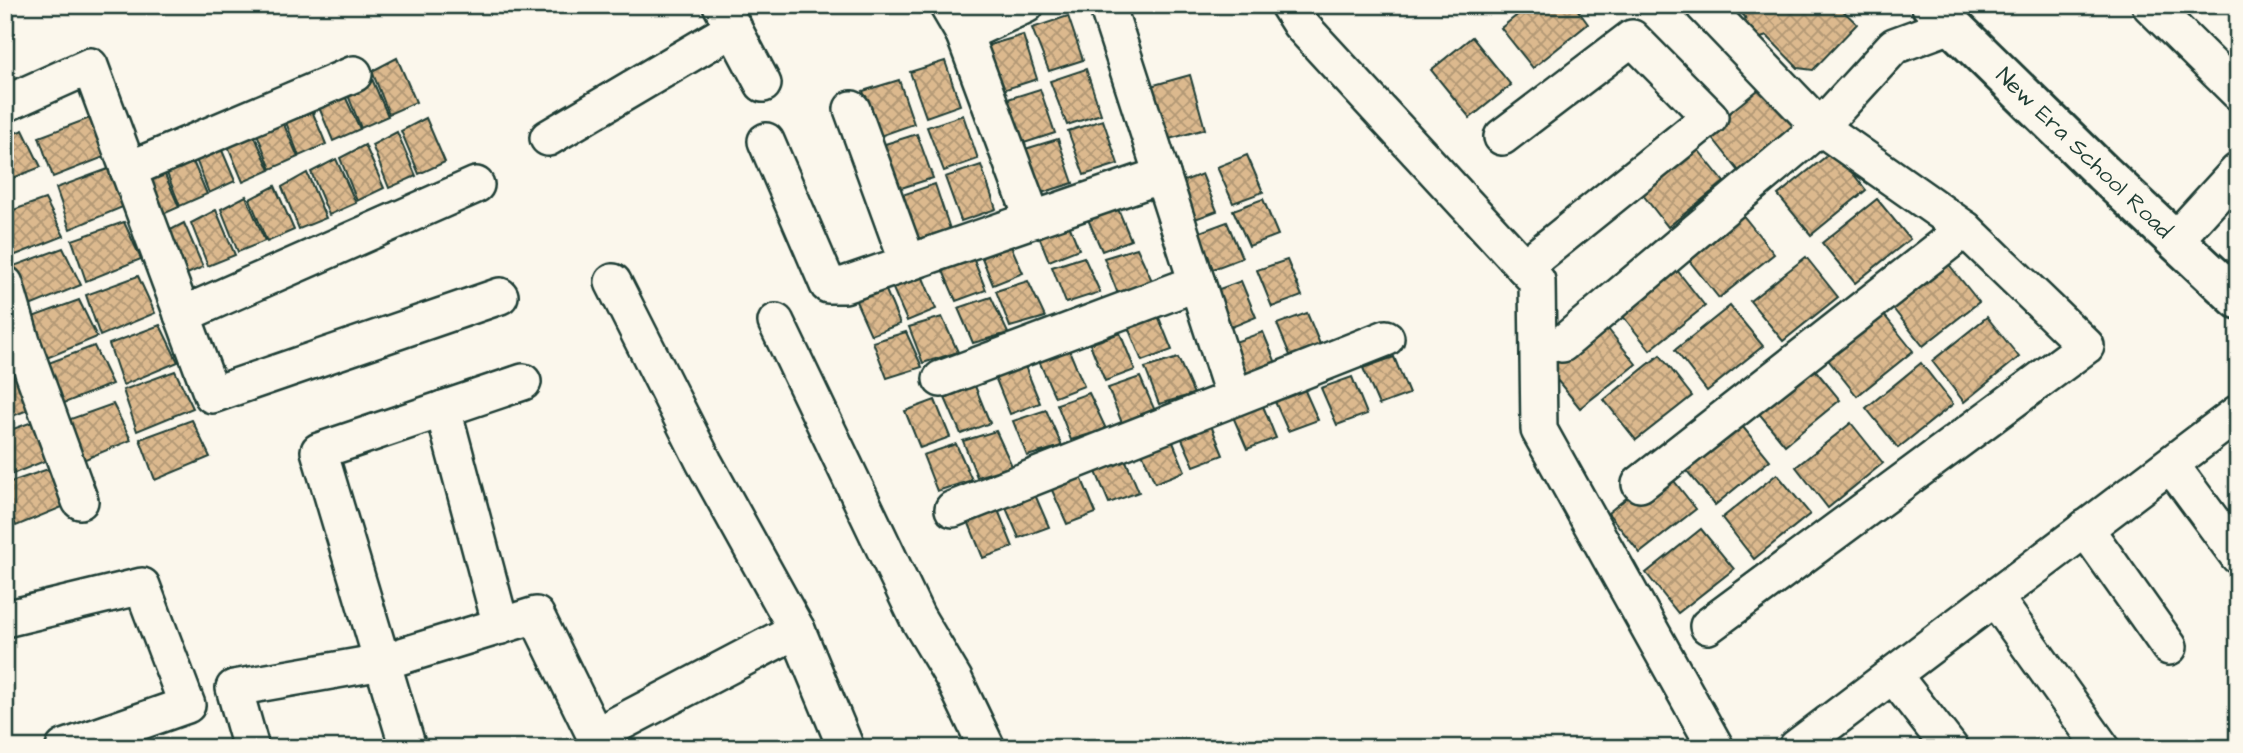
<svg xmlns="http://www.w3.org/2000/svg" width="2243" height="753" font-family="'Architects Daughter',sans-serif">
	<defs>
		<pattern id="building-cross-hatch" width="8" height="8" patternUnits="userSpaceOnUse" patternTransform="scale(1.75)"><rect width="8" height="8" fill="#dcb98e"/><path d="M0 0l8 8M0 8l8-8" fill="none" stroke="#b29875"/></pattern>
	</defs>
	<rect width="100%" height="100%" fill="#fbf7ec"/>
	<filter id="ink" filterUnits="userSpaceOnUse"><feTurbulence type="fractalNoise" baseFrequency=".0143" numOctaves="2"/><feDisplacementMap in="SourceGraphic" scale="14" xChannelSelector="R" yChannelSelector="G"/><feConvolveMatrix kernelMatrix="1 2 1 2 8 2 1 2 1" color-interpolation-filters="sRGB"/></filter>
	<g filter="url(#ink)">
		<g fill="url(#building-cross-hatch)" stroke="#1f3d34" stroke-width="2">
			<polygon points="1530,5 1574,5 1588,24 1533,68 1501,28"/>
			<polygon points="1735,5 1837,5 1857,24 1813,70 1798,68 1767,36 1758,39 1747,32 1745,17"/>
			<polygon points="1068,16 1083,60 1049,71 1032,28"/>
			<polygon points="1023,35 1037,79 1003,90 986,46"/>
			<polygon points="1472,37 1511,85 1470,118 1431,70"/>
			<polygon points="397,58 416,102 389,114 372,71"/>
			<polygon points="945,61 960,105 926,117 910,72"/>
			<polygon points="1086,69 1101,114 1067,125 1050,81"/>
			<polygon points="369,72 388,116 361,128 344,85"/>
			<polygon points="1190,75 1205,129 1162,141 1147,87"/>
			<polygon points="899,80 914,124 880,136 863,91"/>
			<polygon points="340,85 360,129 333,141 315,98"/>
			<polygon points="1763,86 1795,127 1739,171 1707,131"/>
			<polygon points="1040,89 1055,133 1021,144 1005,100"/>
			<polygon points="307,99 326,144 299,156 282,112"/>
			<polygon points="279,113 298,157 271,169 254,126"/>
			<polygon points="963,115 978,159 944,171 927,127"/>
			<polygon points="90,118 109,155 53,177 39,137"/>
			<polygon points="426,118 445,162 419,174 401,131"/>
			<polygon points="1103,120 1118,164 1084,175 1068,131"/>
			<polygon points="250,126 270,170 243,182 225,139"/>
			<polygon points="23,130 41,167 5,181 5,137"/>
			<polygon points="397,132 416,176 389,188 372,145"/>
			<polygon points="917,134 933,178 898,189 882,145"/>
			<polygon points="216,136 235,181 209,193 192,149"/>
			<polygon points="1058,139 1073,183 1038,194 1022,150"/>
			<polygon points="1692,142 1724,182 1668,227 1636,186"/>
			<polygon points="365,145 384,188 357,201 340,158"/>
			<polygon points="188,150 207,194 180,206 163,163"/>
			<polygon points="1834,150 1866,190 1811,235 1778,195"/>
			<polygon points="1247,155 1263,192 1233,203 1217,167"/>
			<polygon points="336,159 356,203 329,215 311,172"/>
			<polygon points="160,163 179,207 152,219 135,176"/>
			<polygon points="981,165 996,209 961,221 945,177"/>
			<polygon points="108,169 125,206 70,229 56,188"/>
			<polygon points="307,173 326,218 299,229 282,187"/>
			<polygon points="1202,174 1217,211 1187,222 1171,186"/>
			<polygon points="935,184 950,229 915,240 899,196"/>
			<polygon points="275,186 294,230 267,242 250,199"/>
			<polygon points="246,196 265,241 238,252 221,209"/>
			<polygon points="45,199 64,236 8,258 5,213"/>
			<polygon points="1263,199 1278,235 1249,246 1233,210"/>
			<polygon points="1877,199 1910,239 1855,283 1822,243"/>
			<polygon points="1116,204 1131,240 1102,251 1086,215"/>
			<polygon points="216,210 235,255 208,266 191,223"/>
			<polygon points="1064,213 1079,249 1049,261 1034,224"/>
			<polygon points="1742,214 1774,254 1719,298 1687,258"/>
			<polygon points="124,222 141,259 86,281 72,240"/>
			<polygon points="1227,222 1242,258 1213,269 1197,233"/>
			<polygon points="184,223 203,267 176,279 159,236"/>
			<polygon points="1007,237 1023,273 993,285 978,248"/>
			<polygon points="63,248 81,285 25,308 11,267"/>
			<polygon points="1137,248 1153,283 1118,294 1104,258"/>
			<polygon points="971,253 986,290 956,301 940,264"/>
			<polygon points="1084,257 1100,292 1066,303 1052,267"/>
			<polygon points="1806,257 1838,297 1783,341 1750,301"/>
			<polygon points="1287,260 1302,296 1272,307 1257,270"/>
			<polygon points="1947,262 1979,302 1923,346 1891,306"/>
			<polygon points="1673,265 1705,306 1650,350 1618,310"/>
			<polygon points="921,273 936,309 907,321 891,284"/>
			<polygon points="138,276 155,313 100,336 86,295"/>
			<polygon points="1028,281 1045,317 1010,327 996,291"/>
			<polygon points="1241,281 1256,317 1227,329 1211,292"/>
			<polygon points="885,288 900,324 871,335 855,299"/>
			<polygon points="991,297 1008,333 973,343 958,308"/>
			<polygon points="79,300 97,337 42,360 27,319"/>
			<polygon points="1730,306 1763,346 1707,391 1675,350"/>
			<polygon points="1881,311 1913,351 1857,396 1825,356"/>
			<polygon points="1157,313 1172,350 1142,361 1127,325"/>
			<polygon points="1307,313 1322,349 1292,360 1277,324"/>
			<polygon points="942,317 958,352 923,363 909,327"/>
			<polygon points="1987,317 2019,357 1964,402 1932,361"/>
			<polygon points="1604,324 1636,364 1580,408 1548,369"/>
			<polygon points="160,325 178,362 123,385 109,344"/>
			<polygon points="906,332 922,367 887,378 873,342"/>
			<polygon points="1263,332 1278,368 1248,379 1232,343"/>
			<polygon points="1120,333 1135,370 1105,381 1090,344"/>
			<polygon points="94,346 112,384 57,406 43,365"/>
			<polygon points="1069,350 1084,386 1055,397 1039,361"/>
			<polygon points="1660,355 1692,396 1636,440 1604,400"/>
			<polygon points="1394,357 1409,394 1379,405 1363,368"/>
			<polygon points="1178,358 1194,394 1159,404 1145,368"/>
			<polygon points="1808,361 1840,400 1785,445 1752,405"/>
			<polygon points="1921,363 1953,404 1898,448 1866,408"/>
			<polygon points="1025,366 1040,403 1010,414 995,377"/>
			<polygon points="16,371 33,408 5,419 5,374"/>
			<polygon points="175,371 193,408 137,431 123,390"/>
			<polygon points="1140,377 1156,413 1122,423 1108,388"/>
			<polygon points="1352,377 1367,414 1337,425 1321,388"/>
			<polygon points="1302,384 1318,420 1288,431 1272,395"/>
			<polygon points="975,386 990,423 961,434 945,398"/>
			<polygon points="1089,393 1106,429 1071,440 1057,404"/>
			<polygon points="935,400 950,437 920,448 905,411"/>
			<polygon points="1261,401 1276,438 1247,449 1231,412"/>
			<polygon points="113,404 131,440 76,463 62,422"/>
			<polygon points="1046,410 1062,446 1027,456 1013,421"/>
			<polygon points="1208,418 1223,455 1194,466 1178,430"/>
			<polygon points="192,420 210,457 155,480 140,439"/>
			<polygon points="35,421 52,458 5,477 5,432"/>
			<polygon points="1738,421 1770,460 1715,505 1682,465"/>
			<polygon points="1851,423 1883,463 1828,508 1796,467"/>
			<polygon points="996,431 1012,466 977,477 963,441"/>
			<polygon points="1170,435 1185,471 1155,483 1139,446"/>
			<polygon points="956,444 972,480 937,491 923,455"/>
			<polygon points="1124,456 1139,492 1109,503 1094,467"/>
			<polygon points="54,467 72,503 16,526 5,495 5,484"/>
			<polygon points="1664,468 1696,509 1640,553 1608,513"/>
			<polygon points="1777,474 1810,514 1754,559 1722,518"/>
			<polygon points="1081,477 1096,513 1067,524 1051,488"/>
			<polygon points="1033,490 1049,527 1019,538 1003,501"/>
			<polygon points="998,510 1013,547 983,558 968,521"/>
			<polygon points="1701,529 1734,569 1678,613 1646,573"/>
		</g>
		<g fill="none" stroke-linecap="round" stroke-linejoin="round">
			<defs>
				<g id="minor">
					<polyline points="721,5 763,84"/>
					<polyline points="947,5 964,34 1033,220"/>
					<polyline points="1107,5 1234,397"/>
					<polyline points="1288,5 1300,24 1537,281 1539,430 1716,748"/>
					<polyline points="1703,5 1820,127 1965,229 2086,346 1708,626"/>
					<polyline points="2150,5 2238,92"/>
					<polyline points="964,34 1026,5"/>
					<polyline points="5,104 90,66 212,395 500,296"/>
					<polyline points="852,109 908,263"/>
					<polyline points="1502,137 1632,38 1710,117 1524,267"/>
					<polyline points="548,138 734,28"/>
					<polyline points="766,141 828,285 844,285 1162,175"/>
					<polyline points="128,170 354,74"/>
					<polyline points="2175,240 2238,171"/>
					<polyline points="613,282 704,462 797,630"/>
					<polyline points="5,284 22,342 80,501"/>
					<polyline points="182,315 476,185"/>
					<polyline points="776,322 917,617 954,679 987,748"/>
					<polyline points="1562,344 1820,127 1894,46 1951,25"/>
					<polyline points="941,379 1197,283"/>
					<polyline points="443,409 501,626"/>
					<polyline points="2171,465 2238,556"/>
					<polyline points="1640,484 1965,229"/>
					<polyline points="953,509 1386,338"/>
					<polyline points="2085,528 2169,647"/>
					<polyline points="1995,598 2102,748"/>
					<polyline points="5,619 142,586 187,705 64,748"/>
					<polyline points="1893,675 1950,748"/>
					<polyline points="597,735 797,630 846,748"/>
					<polyline points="251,748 234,688 382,662 536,615 601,748"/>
					<polyline points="408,748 319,451 523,382"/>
					<polyline points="1796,748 2238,413"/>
				</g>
				<polyline id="tertiary" points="1931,5 2103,173 2238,299"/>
			</defs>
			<use href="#minor" stroke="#1f3d34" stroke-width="40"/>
			<use href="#tertiary" stroke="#1f3d34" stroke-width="44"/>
			<use href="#minor" stroke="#fbf7ec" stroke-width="35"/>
			<use href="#tertiary" stroke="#fbf7ec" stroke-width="38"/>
		</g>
	</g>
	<g text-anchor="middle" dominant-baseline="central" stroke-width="5" stroke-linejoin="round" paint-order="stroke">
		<g font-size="23" fill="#1f3d34" stroke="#fbf7ec">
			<text transform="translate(2084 153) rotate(44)">New Era School Road</text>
		</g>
	</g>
	<rect width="2243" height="753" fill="none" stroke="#fbf7ec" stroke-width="28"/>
	<rect x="14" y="14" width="2215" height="725" fill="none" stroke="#1f3d34" stroke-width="2.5" filter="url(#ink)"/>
</svg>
